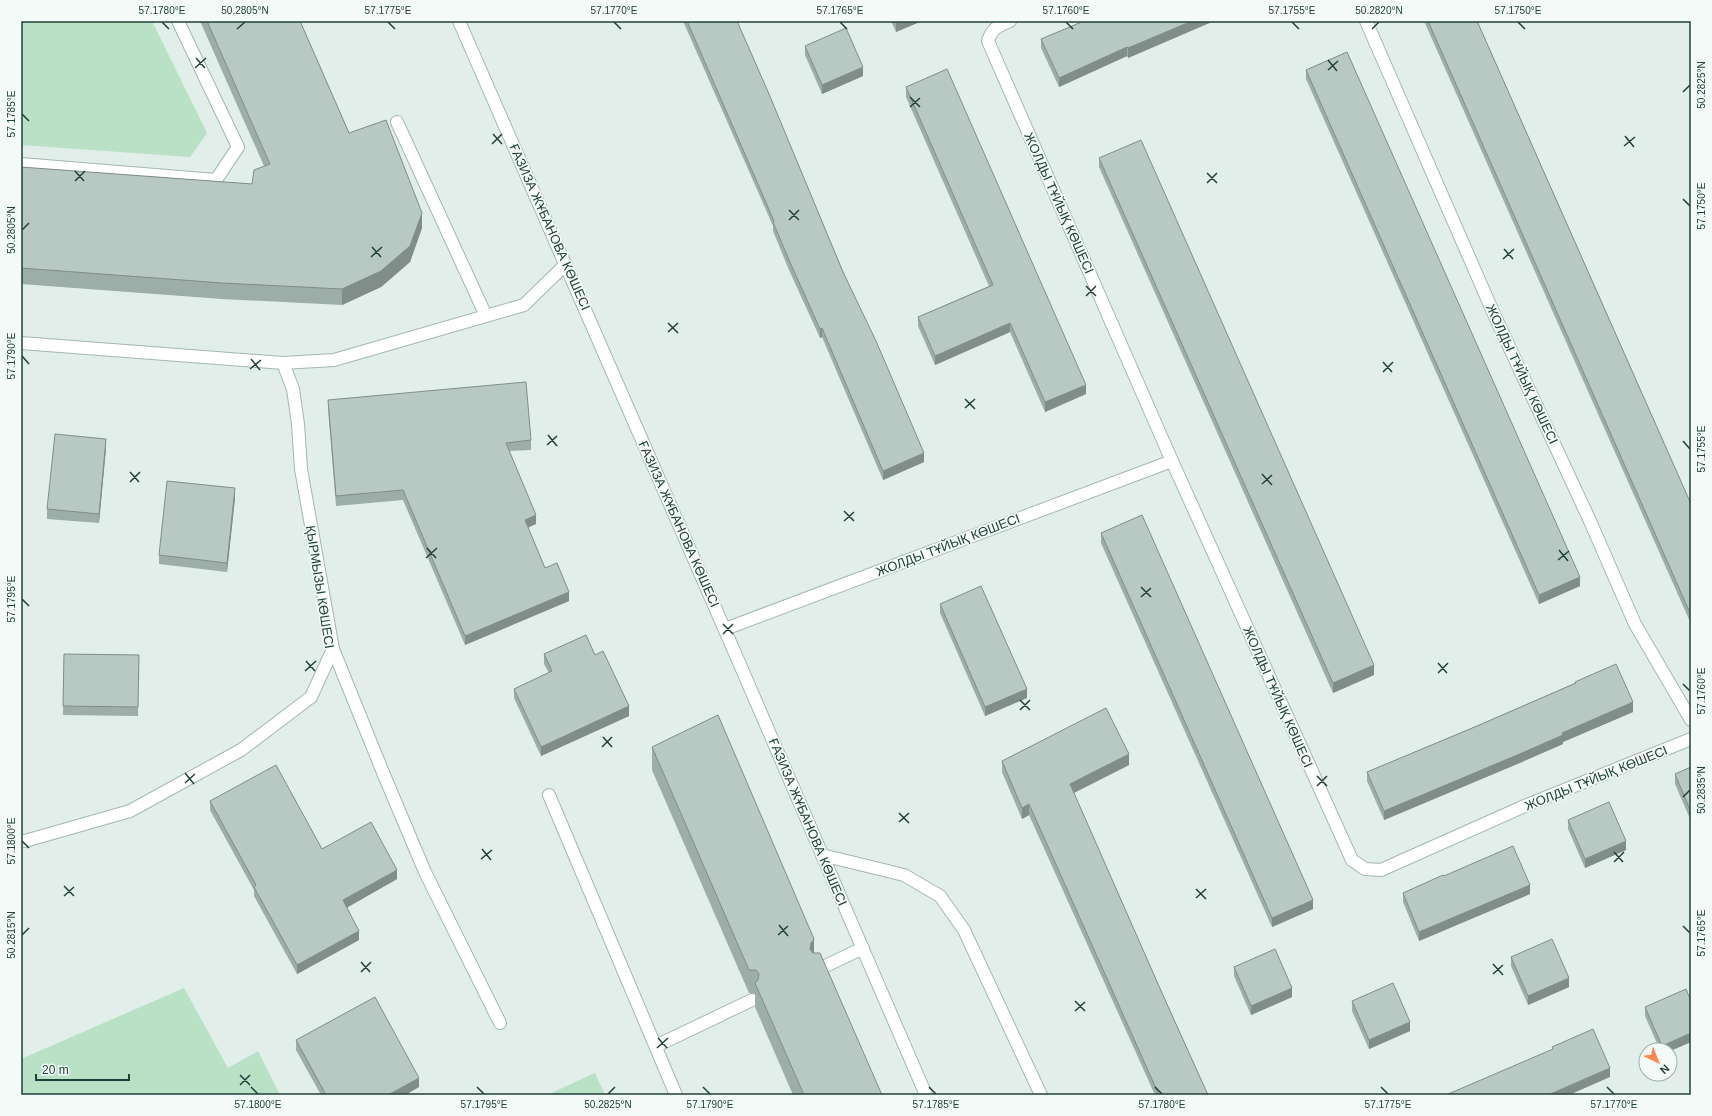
<svg xmlns="http://www.w3.org/2000/svg" width="1712" height="1116" font-family="Arial,sans-serif">
	<rect width="100%" height="100%" fill="#e2eee9"/>
	<g fill="#b8e1c6">
		<polygon points="21,21 152,21 207,133 190,157 21,145"/>
		<polygon points="184,988 228,1068 258,1051 280,1095 21,1095 21,1059"/>
		<polygon points="595,1073 605,1095 547,1095"/>
	</g>
	<g fill="none" stroke-linecap="round" stroke-linejoin="round">
		<defs>
			<g id="minor">
				<polyline points="459,21 741,667 926,1095"/>
				<path d="M1010,21C998,26 992,28 988,41L1172,461L1352,860L1365,869L1381,870L1527,805L1691,739"/>
				<polyline points="1366,21 1493,312 1590,521 1635,624 1691,720"/>
				<polyline points="397,122 486,316"/>
				<polyline points="21,164 216,180 238,147 178,21"/>
				<polyline points="21,343 283,363 334,360 524,305 566,264"/>
				<polyline points="725,629 1172,461"/>
				<polyline points="333,649 384,775 425,872 500,1023"/>
				<polyline points="549,795 676,1095"/>
				<polyline points="21,841 25,841 130,811 241,750 311,697 333,649 301,469 298,424 293,389 283,363"/>
				<polyline points="822,855 904,875 940,896 964,930 1041,1095"/>
				<polyline points="817,970 863,948"/>
				<polyline points="656,1046 752,1000"/>
			</g>
		</defs>
		<use href="#minor" stroke="#a4b7b1" stroke-width="14"/>
		<use href="#minor" stroke="#fff" stroke-width="12"/>
	</g>
	<g fill="#9dada7">
		<polygon points="200,21 300,21 349,133 422,228 410,262 381,287 342,305 222,299 21,284 21,167 252,184 264,166"/>
		<polygon points="683,21 737,21 924,462 883,480 822,337 820,338 789,270 773,231 773,226"/>
		<polygon points="891,21 922,21 896,32"/>
		<polygon points="1214,21 1128,58 1127,56 1059,87 1041,48 1041,39"/>
		<polygon points="1424,21 1477,21 1691,504 1691,624"/>
		<polygon points="805,46 863,76 822,94 805,55"/>
		<polygon points="1306,70 1580,586 1539,604 1306,79"/>
		<polygon points="906,87 1086,394 1045,412 1010,332 935,365 918,326 918,317 989,286 906,97"/>
		<polygon points="1099,158 1374,675 1333,693 1099,167"/>
		<polygon points="328,400 531,440 531,450 509,451 536,524 528,527 545,568 569,601 465,645 403,500 336,506 328,409"/>
		<polygon points="106,448 99,523 47,519 47,509"/>
		<polygon points="235,498 227,572 159,564 159,555"/>
		<polygon points="1101,533 1313,909 1272,927 1101,543"/>
		<polygon points="940,604 1027,698 985,716 940,613"/>
		<polygon points="64,654 139,655 138,716 63,715"/>
		<polygon points="544,654 595,655 629,716 541,756 514,698 514,689 549,673 544,664"/>
		<polygon points="1575,682 1633,712 1563,742 1563,744 1522,762 1384,820 1367,781 1367,772 1477,726 1575,683"/>
		<polygon points="652,747 814,953 882,1095 793,1095 755,1007 755,994 749,993 652,770"/>
		<polygon points="1002,761 1129,765 1073,793 1162,993 1208,1095 1155,1095 1029,815 1022,819 1002,772"/>
		<polygon points="1691,767 1691,821 1675,784 1675,774"/>
		<polygon points="210,801 322,849 397,879 347,907 359,940 297,974 254,896 254,890 210,810"/>
		<polygon points="1568,820 1626,850 1585,868 1568,829"/>
		<polygon points="1444,876 1530,894 1419,941 1403,902 1403,893"/>
		<polygon points="1511,957 1569,987 1528,1005 1511,966"/>
		<polygon points="1234,967 1292,997 1251,1015 1234,976"/>
		<polygon points="1352,1001 1410,1031 1369,1049 1352,1011"/>
		<polygon points="1691,1001 1691,1042 1670,1051 1670,1050 1660,1050 1645,1016 1645,1007"/>
		<polygon points="296,1040 419,1087 405,1095 321,1095 296,1050"/>
	</g>
	<g fill="#808d88">
		<polygon points="901,21 922,21 896,32 896,23"/>
		<polygon points="1192,21 1214,21 1128,58 1128,48"/>
		<polygon points="1127,47 1127,56 1059,87 1059,78"/>
		<polygon points="863,67 863,76 822,94 822,85"/>
		<polygon points="422,213 422,228 410,262 381,287 342,305 342,289"/>
		<polygon points="1010,323 1010,332 935,365 935,356"/>
		<polygon points="822,328 822,337 820,338 820,329"/>
		<polygon points="1086,385 1086,394 1045,412 1045,402"/>
		<polygon points="106,439 106,448 99,523 99,514"/>
		<polygon points="924,453 924,462 883,480 883,471"/>
		<polygon points="235,488 235,498 227,572 227,563"/>
		<polygon points="536,515 536,524 525,529 525,520"/>
		<polygon points="1580,577 1580,586 1539,604 1539,595"/>
		<polygon points="569,592 569,601 465,645 465,636"/>
		<polygon points="1374,665 1374,675 1333,693 1333,683"/>
		<polygon points="1027,689 1027,698 985,716 985,707"/>
		<polygon points="1633,702 1633,712 1563,742 1563,744 1522,762 1384,820 1384,811"/>
		<polygon points="629,706 629,716 541,756 541,747"/>
		<polygon points="1129,754 1129,765 1070,795 1070,784"/>
		<polygon points="1029,804 1029,815 1022,819 1022,808"/>
		<polygon points="1626,841 1626,850 1585,868 1585,859"/>
		<polygon points="397,870 397,879 343,910 343,900"/>
		<polygon points="1530,885 1530,894 1419,941 1419,932"/>
		<polygon points="1313,900 1313,909 1272,927 1272,918"/>
		<polygon points="359,931 359,940 297,974 297,965"/>
		<polygon points="814,939 814,963 810,949 811,943"/>
		<polygon points="1569,978 1569,987 1528,1005 1528,996"/>
		<polygon points="1292,988 1292,997 1251,1015 1251,1006"/>
		<polygon points="1410,1022 1410,1031 1369,1049 1369,1040"/>
		<polygon points="1691,1033 1691,1042 1670,1051 1670,1050 1662,1050 1662,1046"/>
		<polygon points="1610,1068 1610,1077 1569,1095 1548,1095"/>
		<polygon points="419,1078 419,1087 405,1095 388,1095"/>
	</g>
	<g fill="#b7c9c2" stroke="#808d88">
		<polygon points="207,21 300,21 349,133 386,120 422,213 410,246 381,271 342,289 222,283 21,268 21,167 252,184 254,170 270,164"/>
		<polygon points="687,21 737,21 769,94 843,272 876,341 924,453 883,471 822,328 820,329 789,260 773,222 774,221"/>
		<polygon points="895,21 901,21 896,23"/>
		<polygon points="1084,21 1192,21 1128,48 1127,47 1059,78 1041,39"/>
		<polygon points="1428,21 1477,21 1691,504 1691,615"/>
		<polygon points="846,28 863,67 822,85 805,46"/>
		<polygon points="1347,52 1580,577 1539,595 1306,70"/>
		<polygon points="947,69 1086,385 1045,402 1010,323 935,356 918,317 993,285 906,87"/>
		<polygon points="1141,140 1374,665 1333,683 1099,158"/>
		<polygon points="526,382 531,440 506,443 536,515 525,520 545,568 557,563 569,592 465,636 403,490 336,496 328,400"/>
		<polygon points="55,434 106,439 99,514 47,509"/>
		<polygon points="167,481 235,488 227,563 159,555"/>
		<polygon points="1142,515 1313,900 1272,918 1101,533"/>
		<polygon points="981,586 1027,689 985,707 940,604"/>
		<polygon points="586,635 595,655 603,651 629,706 541,747 514,689 552,671 544,654"/>
		<polygon points="64,654 139,655 138,707 63,706"/>
		<polygon points="1616,664 1633,702 1562,733 1563,735 1522,753 1384,811 1367,772 1477,726 1576,683 1575,682"/>
		<polygon points="1106,708 1129,754 1070,784 1162,993 1208,1095 1159,1095 1029,804 1022,808 1002,761"/>
		<polygon points="718,715 814,939 811,943 810,949 813,953 820,953 882,1095 804,1095 755,983 758,980 759,974 756,970 749,970 652,747"/>
		<polygon points="276,765 322,849 371,822 397,870 343,900 359,931 297,965 254,887 256,885 210,801"/>
		<polygon points="1691,767 1691,812 1675,774"/>
		<polygon points="1609,802 1626,841 1585,859 1568,820"/>
		<polygon points="1513,846 1530,885 1419,932 1403,893 1443,875 1444,876"/>
		<polygon points="1552,939 1569,978 1528,996 1511,957"/>
		<polygon points="1275,949 1292,988 1251,1006 1234,967"/>
		<polygon points="1393,983 1410,1022 1369,1040 1352,1001"/>
		<polygon points="1686,989 1691,1001 1691,1033 1662,1046 1645,1007"/>
		<polygon points="375,997 419,1078 388,1095 326,1095 296,1040"/>
		<polygon points="1593,1029 1610,1068 1548,1095 1446,1095 1553,1049 1552,1047"/>
	</g>
	<path fill="none" stroke="#20413a" stroke-width="1.5" d="M162,22L169,29M388,22L395,29M614,22L621,29M840,22L847,29M1066,22L1073,29M1292,22L1299,29M1518,22L1525,29M237,29L245,22M1372,29L1379,22M196,58L205,68M1328,60L1337,71M195,68L206,58M1328,70L1338,61M1683,92L1690,85M910,97L920,107M910,107L920,98M22,114L29,121M493,134L502,144M1625,136L1634,147M492,144L502,134M1624,146L1635,137M75,171L84,181M1207,173L1217,183M75,181L85,171M1207,183L1217,173M1683,199L1690,206M789,210L799,220M789,220L799,210M22,230L29,223M372,247L381,257M1504,249L1513,259M371,257L382,247M1503,259L1514,249M1086,286L1096,296M1086,296L1096,286M668,323L678,333M668,332L678,323M22,356L29,364M251,359L260,370M1383,362L1392,372M250,369L261,360M1383,372L1393,362M965,399L975,409M965,408L975,399M548,435L557,446M1683,441L1690,449M547,445L557,436M130,472L139,482M1262,474L1272,485M130,482L140,472M1262,484L1272,475M844,511L854,521M844,521L854,512M427,548L436,558M1559,550L1568,561M426,558L437,548M1558,560L1569,551M1141,587L1151,597M1141,597L1151,588M22,599L29,606M723,624L733,634M723,634L733,624M306,661L315,671M1438,663L1447,673M305,671L316,661M1438,673L1448,663M1683,684L1690,691M1020,700L1030,710M1020,710L1030,700M603,737L612,747M602,747L612,737M185,773L194,784M1317,776L1327,786M185,783L195,774M1317,786L1327,776M1683,797L1690,790M899,813L909,823M899,822L909,813M22,841L29,848M482,849L491,860M1614,852L1623,862M481,859L492,850M1614,862L1624,852M64,886L74,896M1196,889L1206,899M64,896L74,887M1196,898L1206,889M779,925L788,936M1683,926L1690,933M22,935L29,928M778,935L788,926M361,962L370,972M1493,964L1503,975M361,972L371,962M1493,974L1503,965M1075,1001L1085,1011M1075,1011L1085,1002M658,1038L667,1048M657,1048L668,1038M240,1075L250,1085M240,1085L250,1075M251,1087L258,1094M477,1087L484,1094M703,1087L710,1094M929,1087L936,1094M1155,1087L1162,1094M1381,1087L1388,1094M1607,1087L1614,1094M608,1094L615,1087"/>
	<g text-anchor="middle" dominant-baseline="central" stroke-width="3.5" stroke-linejoin="round" paint-order="stroke">
		<g font-size="13" fill="#20413a" stroke="#f3faf7">
			<text transform="translate(1059 203) rotate(66)">ЖОЛДЫ ТҰЙЫҚ КӨШЕСІ</text>
			<text transform="translate(550 227) rotate(66)">ҒАЗИЗА ЖҰБАНОВА КӨШЕСІ</text>
			<text transform="translate(1522 374) rotate(65)">ЖОЛДЫ ТҰЙЫҚ КӨШЕСІ</text>
			<text transform="translate(679 524) rotate(66)">ҒАЗИЗА ЖҰБАНОВА КӨШЕСІ</text>
			<text transform="translate(948 545) rotate(-21)">ЖОЛДЫ ТҰЙЫҚ КӨШЕСІ</text>
			<text transform="translate(320 587) rotate(81)">ҚЫРМЫЗЫ КӨШЕСІ</text>
			<text transform="translate(1278 697) rotate(66)">ЖОЛДЫ ТҰЙЫҚ КӨШЕСІ</text>
			<text transform="translate(1596 778) rotate(-22)">ЖОЛДЫ ТҰЙЫҚ КӨШЕСІ</text>
			<text transform="translate(808 822) rotate(67)">ҒАЗИЗА ЖҰБАНОВА КӨШЕСІ</text>
		</g>
	</g>
	<rect width="1712" height="1116" fill="none" stroke="#f3faf7" stroke-width="44"/>
	<g transform="translate(1658 1062) rotate(137)"><circle r="19" fill="#f3faf7" stroke="#9fb0ab"/>
	<path d="M0-3L7 15L0 10L-7 15Z" fill="#ff854e"/>
	<text y="-6" font-size="11" font-weight="bold" text-anchor="middle" fill="#20413a">N</text>
	</g>
	<path d="M36 1074v6h93v-6" fill="none" stroke="#20413a" stroke-width="2"/>
	<text x="42" y="1074" font-size="12" fill="#20413a" stroke="#f3faf7" stroke-width="3" paint-order="stroke">20 m</text>
	<rect x="22" y="22" width="1668" height="1072" fill="none" stroke="#20413a" stroke-width="1.5"/>
	<g font-size="10" text-anchor="middle" fill="#20413a">
		<text x="162" y="14">57.1780°E</text>
		<text x="245" y="14">50.2805°N</text>
		<text x="388" y="14">57.1775°E</text>
		<text x="614" y="14">57.1770°E</text>
		<text x="840" y="14">57.1765°E</text>
		<text x="1066" y="14">57.1760°E</text>
		<text x="1292" y="14">57.1755°E</text>
		<text x="1379" y="14">50.2820°N</text>
		<text x="1518" y="14">57.1750°E</text>
		<text transform="translate(1701 85) rotate(-90)" y="4">50.2825°N</text>
		<text transform="translate(11 114) rotate(-90)" y="4">57.1785°E</text>
		<text transform="translate(1701 206) rotate(-90)" y="4">57.1750°E</text>
		<text transform="translate(11 230) rotate(-90)" y="4">50.2805°N</text>
		<text transform="translate(11 356) rotate(-90)" y="4">57.1790°E</text>
		<text transform="translate(1701 449) rotate(-90)" y="4">57.1755°E</text>
		<text transform="translate(11 599) rotate(-90)" y="4">57.1795°E</text>
		<text transform="translate(1701 691) rotate(-90)" y="4">57.1760°E</text>
		<text transform="translate(1701 790) rotate(-90)" y="4">50.2835°N</text>
		<text transform="translate(11 841) rotate(-90)" y="4">57.1800°E</text>
		<text transform="translate(1701 933) rotate(-90)" y="4">57.1765°E</text>
		<text transform="translate(11 935) rotate(-90)" y="4">50.2815°N</text>
		<text x="258" y="1108">57.1800°E</text>
		<text x="484" y="1108">57.1795°E</text>
		<text x="608" y="1108">50.2825°N</text>
		<text x="710" y="1108">57.1790°E</text>
		<text x="936" y="1108">57.1785°E</text>
		<text x="1162" y="1108">57.1780°E</text>
		<text x="1388" y="1108">57.1775°E</text>
		<text x="1614" y="1108">57.1770°E</text>
	</g>
</svg>
